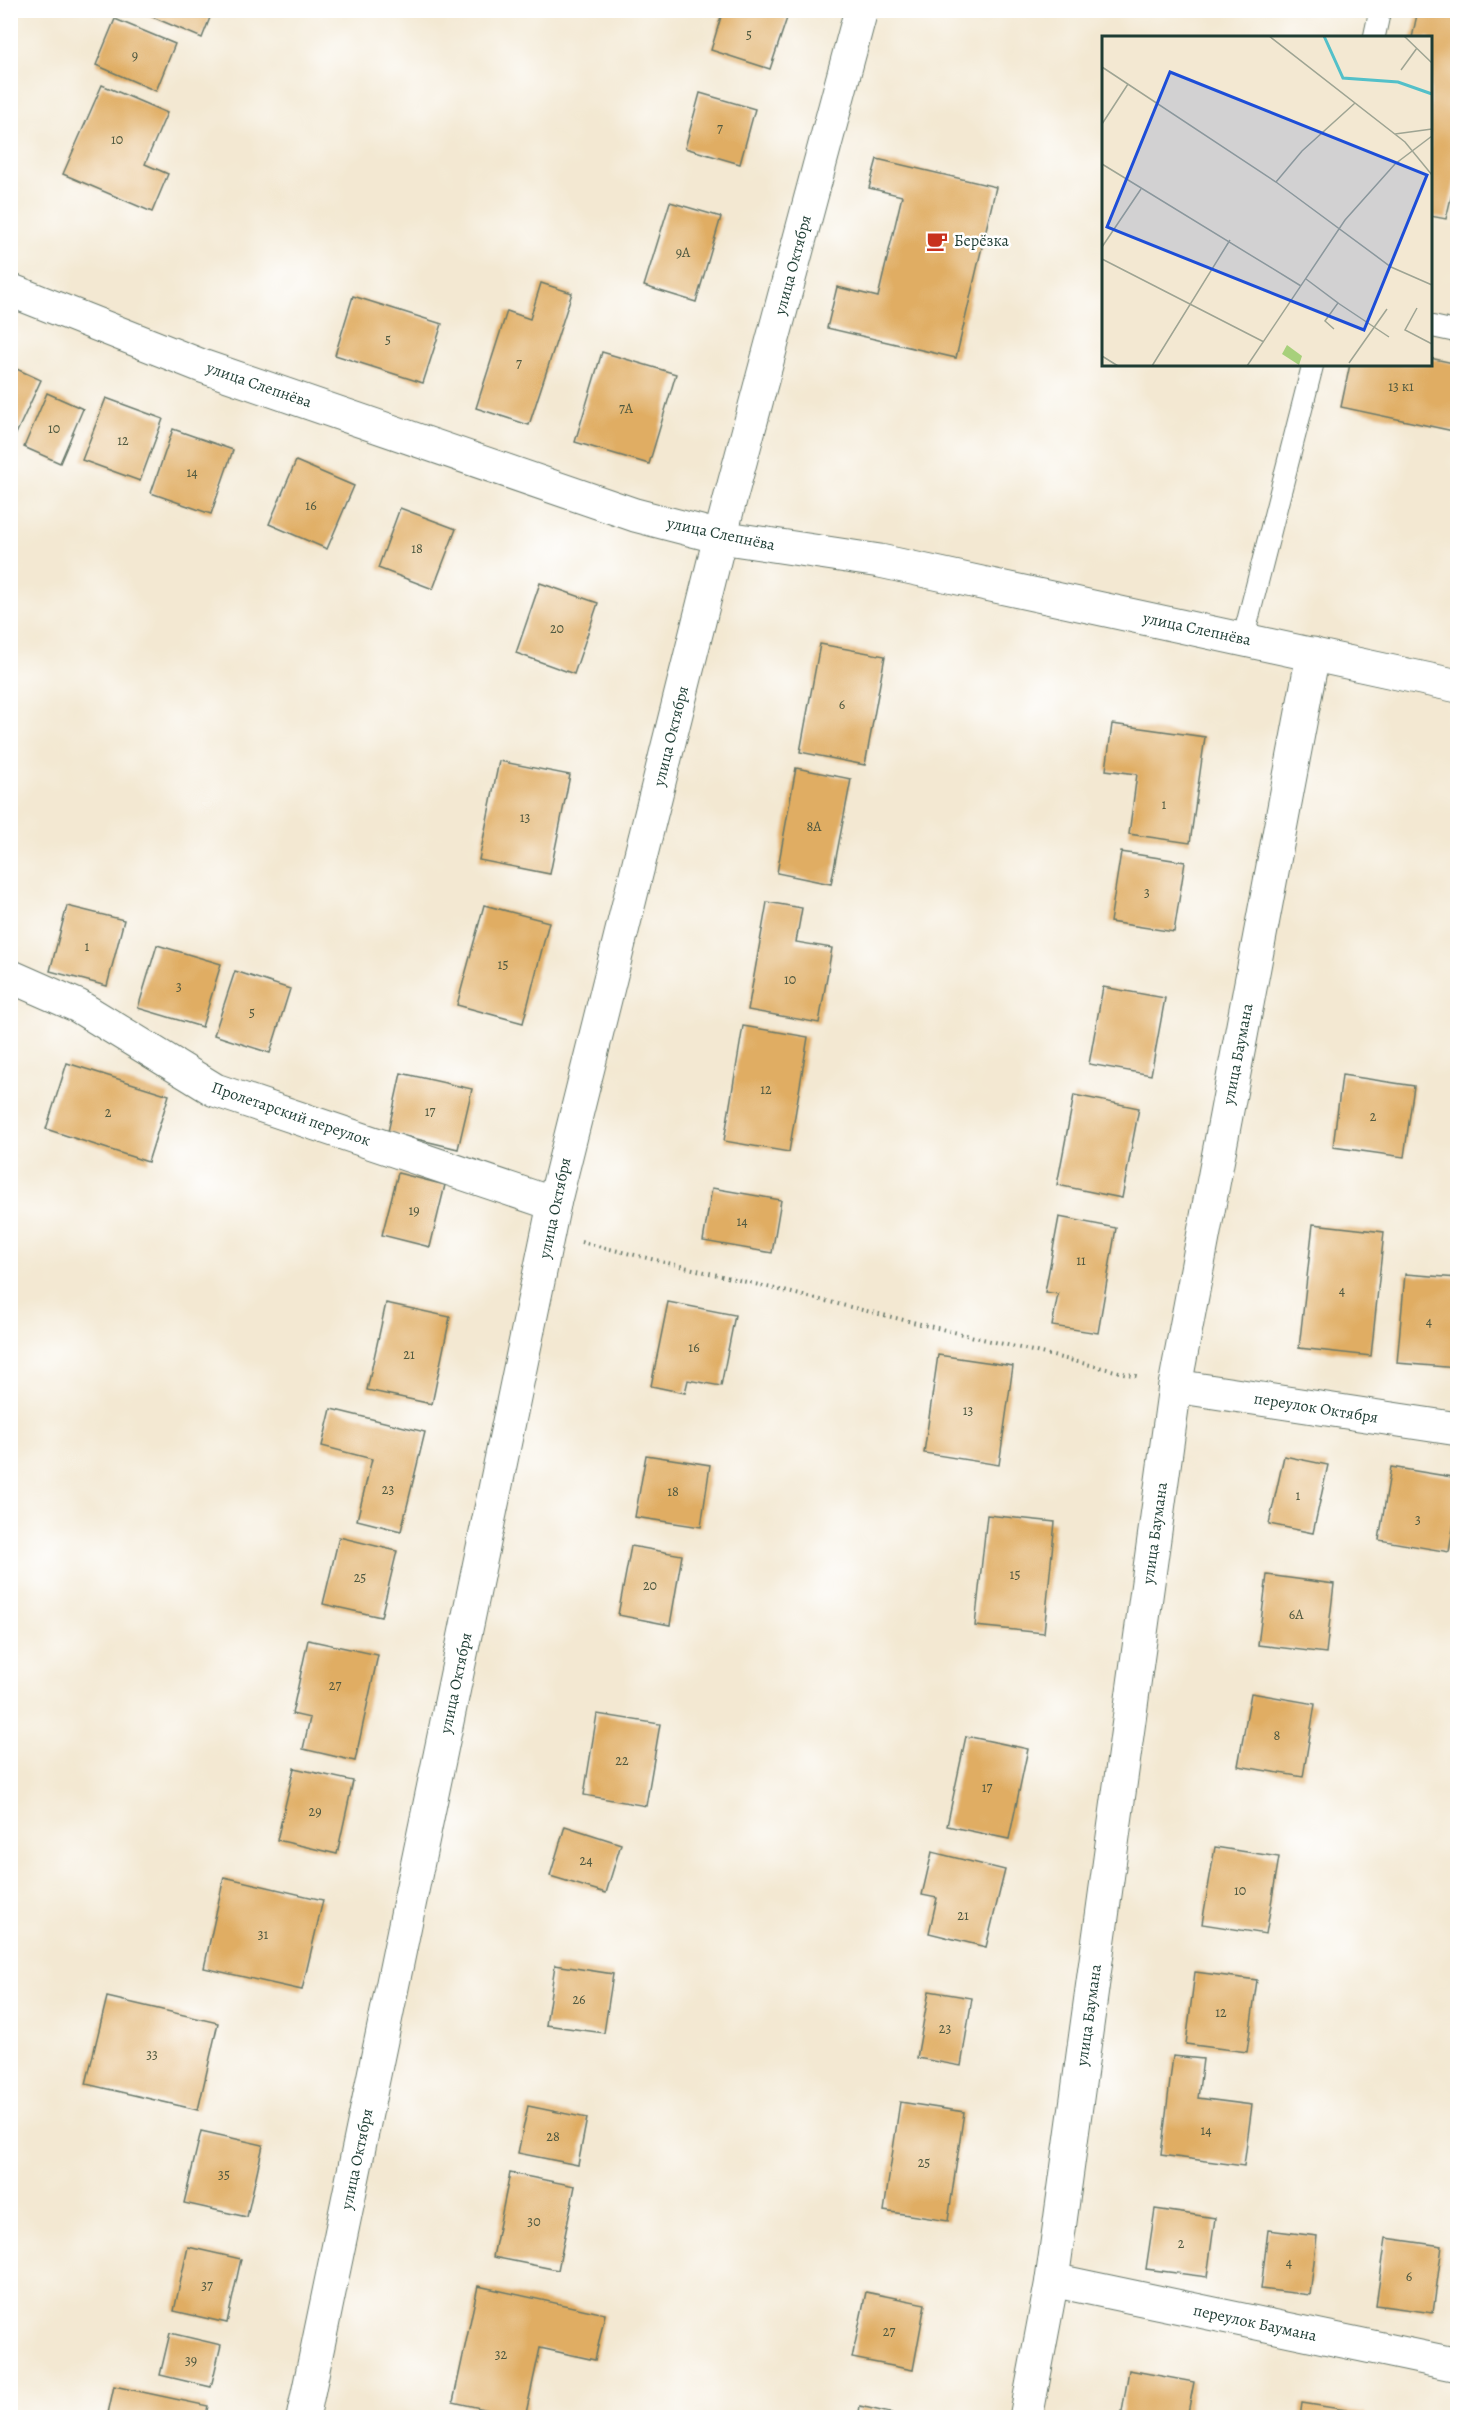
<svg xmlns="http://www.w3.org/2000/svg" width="1468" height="2428" font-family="Alegreya,serif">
	<rect width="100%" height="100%" fill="#fff"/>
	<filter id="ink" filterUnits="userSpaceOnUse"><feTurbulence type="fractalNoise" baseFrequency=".0167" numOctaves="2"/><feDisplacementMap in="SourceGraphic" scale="12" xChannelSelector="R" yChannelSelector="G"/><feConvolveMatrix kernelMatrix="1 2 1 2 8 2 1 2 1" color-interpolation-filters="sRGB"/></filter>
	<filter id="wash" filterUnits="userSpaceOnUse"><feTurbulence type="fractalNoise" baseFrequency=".008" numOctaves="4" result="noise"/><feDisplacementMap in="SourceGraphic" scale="24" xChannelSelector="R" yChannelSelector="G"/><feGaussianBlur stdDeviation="1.35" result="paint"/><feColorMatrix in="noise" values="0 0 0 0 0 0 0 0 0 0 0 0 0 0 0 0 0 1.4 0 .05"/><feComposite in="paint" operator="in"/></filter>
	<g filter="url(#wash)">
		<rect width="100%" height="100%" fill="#f3e8d2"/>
		<g id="blocks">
			<g fill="#e0ad63">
				<polygon points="136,10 213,10 202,38"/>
				<polygon points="723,10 763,10 787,18 770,69 711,50"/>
				<polygon points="1418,10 1458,10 1458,168 1446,219 1430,216 1430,38 1412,38"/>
				<polygon points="115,19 175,44 156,91 96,65"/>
				<polygon points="102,85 167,113 145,164 168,174 152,212 63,174"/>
				<polygon points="700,93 755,109 740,164 685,148"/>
				<polygon points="877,159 996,187 956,358 827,328 837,287 878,297 902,196 869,188"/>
				<polygon points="670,202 721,217 696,302 644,286"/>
				<polygon points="541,283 572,293 529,425 476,408 507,311 530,319"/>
				<polygon points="353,296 442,324 423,383 335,355"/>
				<polygon points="602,352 676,374 649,464 575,442"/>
				<polygon points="1430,358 1458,364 1458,432 1341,407 1350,364 1430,364"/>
				<polygon points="10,366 41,380 15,436 10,434"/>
				<polygon points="47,393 83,409 60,463 24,447"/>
				<polygon points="106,398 163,419 140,481 82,460"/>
				<polygon points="173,429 233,450 211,514 151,493"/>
				<polygon points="296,461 354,486 327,549 269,524"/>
				<polygon points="400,508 456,529 433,589 378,568"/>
				<polygon points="540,583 598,603 574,674 516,653"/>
				<polygon points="820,644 885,656 865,765 800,752"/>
				<polygon points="1112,724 1205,737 1190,843 1129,834 1137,774 1106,770"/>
				<polygon points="499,761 570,775 550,874 479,860"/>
				<polygon points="796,768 851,779 831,884 777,873"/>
				<polygon points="1121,852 1185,862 1174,932 1110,922"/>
				<polygon points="767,902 802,908 796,942 832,948 819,1023 748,1010"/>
				<polygon points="484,905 549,922 523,1023 457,1005"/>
				<polygon points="67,906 124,920 107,986 50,971"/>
				<polygon points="157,945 221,964 202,1027 138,1008"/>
				<polygon points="235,971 290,989 270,1053 214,1035"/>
				<polygon points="1103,987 1165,998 1151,1075 1089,1064"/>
				<polygon points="743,1026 808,1037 789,1152 724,1141"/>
				<polygon points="67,1063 169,1095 148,1162 46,1129"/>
				<polygon points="401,1073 472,1089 458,1149 388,1132"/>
				<polygon points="1342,1075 1414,1086 1404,1157 1333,1147"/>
				<polygon points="1074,1095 1139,1108 1122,1198 1057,1185"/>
				<polygon points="398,1173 445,1185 430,1247 382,1235"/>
				<polygon points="712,1188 781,1200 772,1253 703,1241"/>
				<polygon points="1059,1217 1116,1228 1098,1333 1052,1326 1058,1294 1045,1292"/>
				<polygon points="1313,1224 1384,1232 1371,1356 1299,1348"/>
				<polygon points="1405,1274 1458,1278 1458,1368 1397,1363"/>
				<polygon points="668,1302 735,1315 721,1386 688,1380 685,1393 651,1386"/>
				<polygon points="386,1303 450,1317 432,1404 367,1390"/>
				<polygon points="938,1355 1013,1366 999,1465 924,1453"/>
				<polygon points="331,1409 425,1432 401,1531 357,1520 372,1459 322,1446"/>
				<polygon points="646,1455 710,1465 701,1527 635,1517"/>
				<polygon points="1284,1456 1328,1465 1313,1533 1269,1524"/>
				<polygon points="1391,1467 1458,1478 1458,1499 1449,1552 1379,1540"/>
				<polygon points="987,1515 1055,1522 1044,1633 975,1626"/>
				<polygon points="339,1537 397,1551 381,1617 323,1604"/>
				<polygon points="631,1546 682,1555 670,1625 618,1615"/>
				<polygon points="1267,1575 1334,1584 1326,1653 1258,1645"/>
				<polygon points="308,1640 378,1655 355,1761 303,1749 310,1718 292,1714"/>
				<polygon points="1251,1693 1315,1704 1303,1777 1238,1766"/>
				<polygon points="597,1714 660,1724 646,1806 584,1795"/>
				<polygon points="966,1736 1028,1749 1009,1839 947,1826"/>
				<polygon points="294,1768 353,1781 337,1854 277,1840"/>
				<polygon points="565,1826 621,1844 606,1893 550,1876"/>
				<polygon points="1215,1847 1279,1857 1266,1934 1202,1924"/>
				<polygon points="932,1852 1005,1870 986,1947 929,1933 937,1898 922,1895"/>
				<polygon points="224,1877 323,1900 302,1990 204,1968"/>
				<polygon points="555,1965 613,1974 604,2033 546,2025"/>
				<polygon points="1195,1972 1257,1980 1247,2052 1186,2044"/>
				<polygon points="929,1991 972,1998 961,2066 917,2058"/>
				<polygon points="107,1997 218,2023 198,2110 86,2084"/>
				<polygon points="1173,2056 1203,2059 1198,2098 1252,2105 1244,2166 1161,2155"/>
				<polygon points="900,2102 964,2112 948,2221 884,2211"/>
				<polygon points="528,2106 587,2118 578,2165 518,2153"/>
				<polygon points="201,2131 263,2145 247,2217 184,2203"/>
				<polygon points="510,2173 575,2186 558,2270 493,2257"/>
				<polygon points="1155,2209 1215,2218 1207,2277 1146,2269"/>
				<polygon points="1268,2230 1317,2236 1310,2295 1261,2289"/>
				<polygon points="1386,2238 1442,2246 1433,2313 1376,2305"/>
				<polygon points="188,2247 241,2259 227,2323 174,2311"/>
				<polygon points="478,2286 605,2314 595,2360 540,2348 525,2418 453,2402"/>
				<polygon points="866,2292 925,2304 913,2370 852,2358"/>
				<polygon points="170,2333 221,2345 211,2387 160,2375"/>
				<polygon points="1129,2370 1194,2382 1187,2418 1121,2418"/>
				<polygon points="114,2386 208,2406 205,2418 107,2418"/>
				<polygon points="1302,2403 1366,2413 1365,2418 1300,2418"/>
				<polygon points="860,2406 907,2417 907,2418 858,2418"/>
			</g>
		</g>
	</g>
	<g filter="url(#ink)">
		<use href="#blocks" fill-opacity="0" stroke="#69796b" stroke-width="1.5"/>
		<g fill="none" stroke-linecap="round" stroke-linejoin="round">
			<defs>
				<g id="service">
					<polyline points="1374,38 1380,10"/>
					<polyline points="1430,326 1458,332"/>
					<polyline points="1243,639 1313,364"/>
				</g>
				<g id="minor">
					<polyline points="10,290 202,366 635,515 720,537 880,561 1458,686"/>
					<polyline points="10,976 78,1006 215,1090 554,1204"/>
					<polyline points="1175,1386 1458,1429"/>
					<polyline points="1052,2280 1458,2365"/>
					<polyline points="303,2418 554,1204 720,537 861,10"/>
					<polyline points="1026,2418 1052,2280 1175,1386 1313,654"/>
				</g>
			</defs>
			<use href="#service" stroke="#69796b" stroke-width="23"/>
			<use href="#minor" stroke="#69796b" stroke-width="35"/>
			<polyline stroke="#69796b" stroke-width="4" stroke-dasharray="1.5 4.5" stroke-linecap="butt" points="581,1242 1140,1377"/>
			<use href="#service" stroke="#fff" stroke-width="21"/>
			<use href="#minor" stroke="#fff" stroke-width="33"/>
		</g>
	</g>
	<defs>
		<symbol id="cafe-bare" viewBox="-9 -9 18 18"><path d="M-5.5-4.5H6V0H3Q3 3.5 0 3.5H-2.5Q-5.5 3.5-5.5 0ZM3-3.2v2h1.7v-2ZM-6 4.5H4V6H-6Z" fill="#c8321e" stroke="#fff" stroke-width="2.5" paint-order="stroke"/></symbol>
	</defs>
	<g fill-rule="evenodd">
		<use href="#cafe-bare" x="922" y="226" width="30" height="30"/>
	</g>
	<g text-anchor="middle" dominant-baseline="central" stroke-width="5" stroke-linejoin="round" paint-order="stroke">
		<g font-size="14" fill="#4f5940">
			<text x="749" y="34">5</text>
			<text x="135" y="55">9</text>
			<text x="720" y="128">7</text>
			<text x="117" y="139">10</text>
			<text x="683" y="252">9А</text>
			<text x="388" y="339">5</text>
			<text x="519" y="363">7</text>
			<text x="1401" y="386">13 к1</text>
			<text x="626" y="408">7А</text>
			<text x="54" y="428">10</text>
			<text x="123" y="440">12</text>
			<text x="192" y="472">14</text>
			<text x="311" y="505">16</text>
			<text x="417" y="548">18</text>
			<text x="557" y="628">20</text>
			<text x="842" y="704">6</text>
			<text x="1164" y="804">1</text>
			<text x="525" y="817">13</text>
			<text x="814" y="826">8А</text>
			<text x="1147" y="892">3</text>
			<text x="87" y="946">1</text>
			<text x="503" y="964">15</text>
			<text x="790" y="979">10</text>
			<text x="179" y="986">3</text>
			<text x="252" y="1012">5</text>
			<text x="766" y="1089">12</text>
			<text x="430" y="1111">17</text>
			<text x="108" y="1112">2</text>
			<text x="1373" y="1116">2</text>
			<text x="414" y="1210">19</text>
			<text x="742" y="1221">14</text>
			<text x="1081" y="1260">11</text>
			<text x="1342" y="1290">4</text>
			<text x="1429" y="1321">4</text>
			<text x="694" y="1347">16</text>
			<text x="409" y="1354">21</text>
			<text x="968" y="1410">13</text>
			<text x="388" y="1489">23</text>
			<text x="673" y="1491">18</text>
			<text x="1298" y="1495">1</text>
			<text x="1418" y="1519">3</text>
			<text x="1015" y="1574">15</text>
			<text x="360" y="1577">25</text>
			<text x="650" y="1585">20</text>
			<text x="1296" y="1614">6А</text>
			<text x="335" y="1685">27</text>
			<text x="1277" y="1735">8</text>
			<text x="622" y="1760">22</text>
			<text x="987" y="1787">17</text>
			<text x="315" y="1811">29</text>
			<text x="586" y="1860">24</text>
			<text x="1240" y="1890">10</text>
			<text x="963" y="1915">21</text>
			<text x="263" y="1934">31</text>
			<text x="579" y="1999">26</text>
			<text x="1221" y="2012">12</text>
			<text x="945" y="2028">23</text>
			<text x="152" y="2054">33</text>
			<text x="1206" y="2130">14</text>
			<text x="553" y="2136">28</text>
			<text x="924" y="2162">25</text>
			<text x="224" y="2174">35</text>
			<text x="534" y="2221">30</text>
			<text x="1181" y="2243">2</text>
			<text x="1289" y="2262">4</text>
			<text x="1409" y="2276">6</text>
			<text x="207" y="2285">37</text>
			<text x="889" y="2331">27</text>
			<text x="501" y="2354">32</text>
			<text x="191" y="2360">39</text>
		</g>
		<g font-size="16" fill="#1f3d34" stroke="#fff" text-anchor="start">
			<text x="954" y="241">Берёзка</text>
		</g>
		<g font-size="16" fill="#1f3d34" stroke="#fff">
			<text transform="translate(793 265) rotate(-75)">улица Октября</text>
			<text transform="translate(259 385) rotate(19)">улица Слепнёва</text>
			<text transform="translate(721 534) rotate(12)">улица Слепнёва</text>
			<text transform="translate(1197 629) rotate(12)">улица Слепнёва</text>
			<text transform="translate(671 736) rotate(-76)">улица Октября</text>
			<text transform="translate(1238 1054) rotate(-79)">улица Баумана</text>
			<text transform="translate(291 1114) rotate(19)">Пролетарский переулок</text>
			<text transform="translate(555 1208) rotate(-78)">улица Октября</text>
			<text transform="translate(1316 1408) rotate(9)">переулок Октября</text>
			<text transform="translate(1155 1533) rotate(-82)">улица Баумана</text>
			<text transform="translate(456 1683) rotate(-78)">улица Октября</text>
			<text transform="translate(1089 2015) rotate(-82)">улица Баумана</text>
			<text transform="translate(357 2159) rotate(-78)">улица Октября</text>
			<text transform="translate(1255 2323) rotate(12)">переулок Баумана</text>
		</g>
	</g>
	<g transform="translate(1102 36)">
		<rect width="330" height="330" fill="#f3e8d2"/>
		<path d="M185,309L200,320L197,329L180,318Z" fill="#a7d07b"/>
		<path fill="none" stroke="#53c0c9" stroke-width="3" d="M222,0L241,42L296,46L330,58"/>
		<path fill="none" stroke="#9ea493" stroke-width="1.5" d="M167,0L303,106L330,139M302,0L330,27M0,31L174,146L289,231L330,249M299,34L315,12M0,88L26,48M293,98L330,93M0,128L199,250M174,146L200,115L253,67M0,211L39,153M0,223L162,306M204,243L236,267L223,285L232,293M236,267L287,301M315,272L303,294L330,308M0,320L16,330M247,327L285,273M50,330L128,204M145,330L243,184L293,128L330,100"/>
		<path fill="#1d4ed8" fill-opacity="0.15" stroke="#1d4ed8" stroke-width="3" d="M68,36L325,139L262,294L5,191Z"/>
		<rect width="330" height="330" fill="none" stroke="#1f3d34" stroke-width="3"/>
	</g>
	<rect width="1468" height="2428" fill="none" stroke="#fff" stroke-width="36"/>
</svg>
